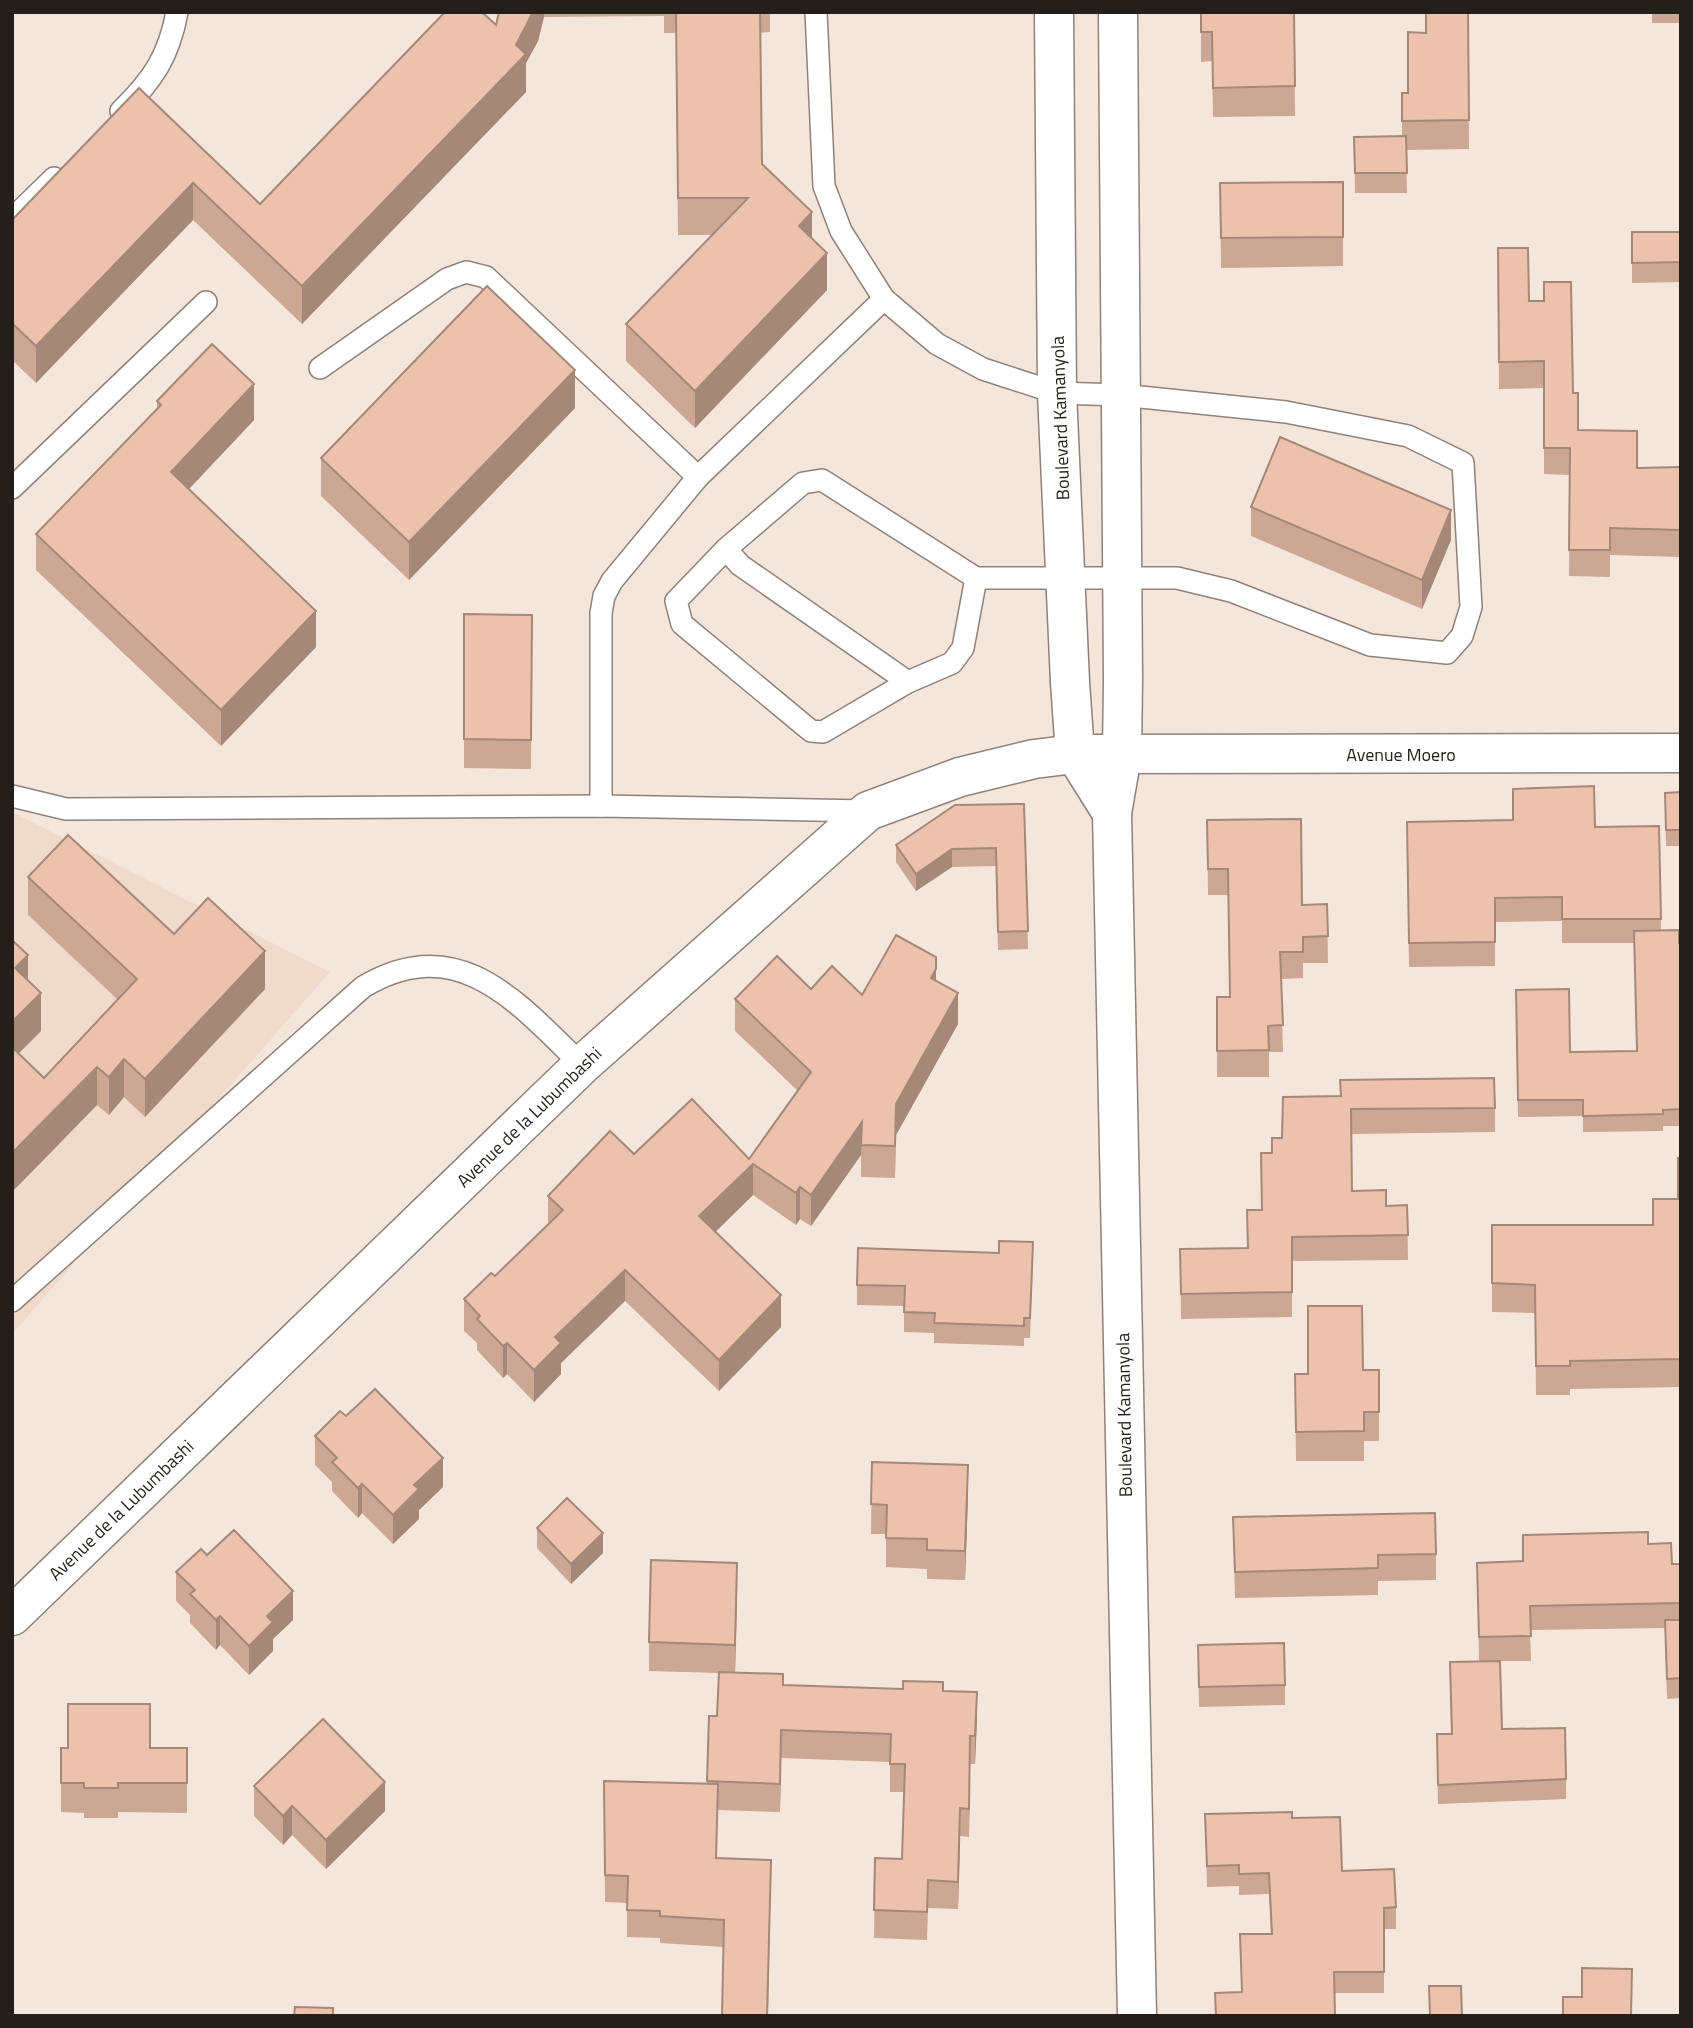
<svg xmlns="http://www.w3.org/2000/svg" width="1693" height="2028" font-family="'Titillium Web',sans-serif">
	<rect width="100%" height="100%" fill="#f5e6dc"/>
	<polygon fill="#f0dacc" points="12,812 330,972 12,1334"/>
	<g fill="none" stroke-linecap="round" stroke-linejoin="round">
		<defs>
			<g id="lane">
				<polyline points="816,12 824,186 841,231 884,299 937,344 983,369 1057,393 1121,395 1286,412 1408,436 1463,463 1471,607 1462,636 1447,653 1370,645 1231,591 1177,578 976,578 822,480 803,483 726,549 676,601 682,624 811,731 823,732 908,682 952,663 963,648 976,578"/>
				<path d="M121,111C153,80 169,56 177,12"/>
				<polyline points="12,219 54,178"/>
				<polyline points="320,368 447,279 466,272 486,277 698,477 612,581 604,596 601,613 601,806"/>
				<polyline points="698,477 884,299"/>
				<polyline points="12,488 206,302"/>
				<polyline points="726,549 740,565 908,682"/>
				<polyline points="12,796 66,809 601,806 866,811"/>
				<path d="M12,1301L363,987C458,930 517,1002 582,1065"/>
			</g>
			<polyline id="street" points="12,1616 582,1065 868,811 960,777 1034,759 1075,754 1681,753"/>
			<g id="secondary">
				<polyline points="1054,12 1057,393 1070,682 1075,754 1112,813"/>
				<polyline points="1118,12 1123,680 1122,755 1112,813 1137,2016"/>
			</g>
		</defs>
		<use href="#lane" stroke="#90827a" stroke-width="24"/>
		<use href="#street" stroke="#90827a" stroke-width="41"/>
		<use href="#secondary" stroke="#90827a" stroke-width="41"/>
		<use href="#lane" stroke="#fff" stroke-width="21"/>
		<use href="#street" stroke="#fff" stroke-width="38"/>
		<use href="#secondary" stroke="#fff" stroke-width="38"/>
	</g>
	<g fill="#cba794">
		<polygon points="499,12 770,12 770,32 760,33 762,164 812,238 827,290 695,428 626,361 626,324 712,235 678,235 676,33 664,33 664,16 544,17 538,41 526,63 526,92 302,324 193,220 36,383 12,360 12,220 139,88 260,204 496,25"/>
		<polygon points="1201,12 1294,12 1295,116 1213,117 1212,61 1201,62"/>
		<polygon points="1425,12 1468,12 1469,149 1406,150 1407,193 1355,193 1354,137 1402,136 1402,93 1408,93 1425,33"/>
		<rect x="1652" y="12" width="29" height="11"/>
		<polygon points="1343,182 1343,266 1221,268 1220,183"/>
		<polygon points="1632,232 1681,232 1681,282 1632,283"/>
		<polygon points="1498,248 1529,301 1573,393 1578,430 1637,468 1681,467 1681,557 1610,555 1610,577 1569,576 1570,475 1544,474 1544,388 1499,389"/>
		<polygon points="157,401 254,420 189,489 316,647 221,746 36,570 36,534 157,409"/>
		<polygon points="575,408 409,580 321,496 321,458"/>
		<polygon points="1251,507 1451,540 1422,609 1251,536"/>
		<polygon points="464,614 532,615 531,769 464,768"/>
		<polygon points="1681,792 1681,846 1666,846 1665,793"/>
		<polygon points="1024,804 1028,949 998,950 996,866 952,867 916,891 896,862 896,845"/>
		<polygon points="1207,820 1302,905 1327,904 1328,963 1303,963 1303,978 1281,979 1283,1052 1269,1052 1269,1077 1217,1077 1217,997 1230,997 1228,895 1208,895"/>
		<polygon points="1659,826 1661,930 1681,943 1681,1126 1663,1126 1663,1131 1586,1132 1583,1132 1583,1116 1518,1117 1516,990 1570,1052 1637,1051 1634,943 1562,943 1562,921 1495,922 1495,966 1409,967 1407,846 1595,827"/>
		<polygon points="28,877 174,934 265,989 145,1117 124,1097 109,1115 97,1105 12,1192 12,940 28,981 41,1031 19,1053 44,1078 118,1000 28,915"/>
		<polygon points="936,980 958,1024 896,1135 895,1178 861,1177 861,1155 811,1226 800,1219 796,1225 753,1195 715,1232 781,1327 719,1391 625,1301 561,1363 561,1374 534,1402 507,1374 503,1378 477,1350 477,1343 464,1331 464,1299 495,1276 548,1224 548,1196 634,1154 749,1159 798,1091 735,1031 735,999 811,989 862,995"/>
		<polygon points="1283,1097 1495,1108 1495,1132 1351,1134 1352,1191 1386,1206 1407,1205 1408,1260 1292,1261 1292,1317 1181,1319 1180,1249 1247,1248 1262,1210 1272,1153 1282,1138"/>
		<polygon points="1681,1158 1681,1387 1570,1389 1570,1395 1536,1395 1535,1313 1492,1312 1492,1225 1653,1225 1678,1199"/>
		<polygon points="1033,1262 1030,1338 1024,1338 1024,1346 934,1343 934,1333 904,1332 904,1306 857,1305 857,1285"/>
		<polygon points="1363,1370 1379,1370 1379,1441 1364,1441 1364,1461 1296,1461 1295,1374"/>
		<polygon points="346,1416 443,1487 419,1510 419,1519 393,1544 362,1513 358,1518 332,1491 332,1482 315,1465 315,1436"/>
		<polygon points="872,1462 968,1494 965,1580 927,1579 927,1569 886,1567 886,1534 871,1534"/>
		<polygon points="1233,1517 1436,1554 1436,1580 1378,1581 1378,1595 1235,1598"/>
		<polygon points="537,1528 603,1553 571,1584 537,1548"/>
		<polygon points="1648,1544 1672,1564 1681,1564 1681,1698 1667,1699 1665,1628 1530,1630 1531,1661 1500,1661 1502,1729 1566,1779 1566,1799 1438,1804 1437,1754 1451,1734 1450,1682 1479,1662 1477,1563 1523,1561"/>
		<polygon points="207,1555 293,1620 273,1639 273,1651 249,1675 220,1645 216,1650 190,1623 190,1615 176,1601 176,1572"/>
		<polygon points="737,1592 735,1672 783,1686 943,1691 977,1719 975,1764 970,1764 969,1837 960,1836 958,1909 928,1908 927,1940 874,1938 875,1858 902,1859 904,1792 890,1792 890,1762 781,1758 780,1812 718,1810 716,1858 771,1886 724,1947 660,1943 660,1938 627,1937 627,1903 605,1902 604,1781 707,1784 709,1716 717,1716 719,1673 649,1671 649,1642"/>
		<polygon points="1198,1645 1285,1685 1285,1705 1199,1707"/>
		<polygon points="61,1748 187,1748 187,1813 118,1812 118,1818 84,1818 84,1813 61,1812"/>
		<polygon points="254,1786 385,1811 326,1869 292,1835 283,1845 254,1816"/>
		<polygon points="1205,1814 1292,1818 1342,1871 1396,1907 1396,1929 1384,1929 1384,1993 1334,1993 1335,2016 1215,2016 1215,1993 1242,1992 1240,1934 1271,1934 1269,1894 1239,1895 1239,1886 1207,1887"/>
	</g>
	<g fill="#a58878">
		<polygon points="533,12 544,12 544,17 538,41 526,63 526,92 302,324 302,286 516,45"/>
		<polygon points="193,183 193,220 36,383 36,346"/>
		<polygon points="812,212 812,250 799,226"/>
		<polygon points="827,253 827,290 695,428 695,391"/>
		<polygon points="575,370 575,408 409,580 409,542"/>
		<polygon points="254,384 254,420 171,508 171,472"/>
		<polygon points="1451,510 1451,540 1422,609 1422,580"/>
		<polygon points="316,611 316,647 221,746 221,710"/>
		<polygon points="952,849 952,867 916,891 916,874"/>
		<polygon points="265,951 265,989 145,1117 145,1079"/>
		<polygon points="28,955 28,993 15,968"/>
		<polygon points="936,969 936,1000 931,978"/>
		<polygon points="41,993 41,1031 12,1060 12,1022"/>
		<polygon points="958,993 958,1024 896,1135 895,1178 896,1104"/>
		<polygon points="124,1059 124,1097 109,1115 109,1077"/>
		<polygon points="97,1067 97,1105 12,1192 12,1153"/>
		<polygon points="862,1122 861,1155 811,1226 811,1195"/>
		<polygon points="753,1164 753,1195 699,1248 699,1216"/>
		<polygon points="800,1187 800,1219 796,1225 796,1193"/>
		<polygon points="625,1270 625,1301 561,1363 561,1374 534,1402 534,1370 555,1337"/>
		<polygon points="781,1295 781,1327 719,1391 719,1360"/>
		<polygon points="507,1343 507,1374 503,1378 503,1346"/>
		<polygon points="443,1458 443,1487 419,1510 419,1519 393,1544 393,1515 414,1485"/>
		<polygon points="968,1465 968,1494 965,1580 965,1551"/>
		<polygon points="362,1484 362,1513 358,1518 358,1488"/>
		<polygon points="603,1533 603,1553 571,1584 571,1564"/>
		<polygon points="737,1563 737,1592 735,1674 735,1645"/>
		<polygon points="293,1591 293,1620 273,1639 273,1651 249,1675 249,1646 267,1616"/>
		<polygon points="220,1616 220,1645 216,1650 216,1620"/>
		<polygon points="977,1692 977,1719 975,1764 975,1736"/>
		<polygon points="781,1730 781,1758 780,1812 780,1784"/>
		<polygon points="970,1736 970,1764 969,1837 969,1809"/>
		<polygon points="385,1782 385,1811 326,1869 326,1840"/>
		<polygon points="292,1806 292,1835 283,1845 283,1816"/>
		<polygon points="960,1808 960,1836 958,1909 958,1882"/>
		<polygon points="771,1860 768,2016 767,2016"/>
	</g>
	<g fill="#ecc2ac" stroke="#a58878" stroke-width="2">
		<polygon points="445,12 482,12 496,25 499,12 533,12 516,45 526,54 302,286 193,183 36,346 12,323 12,220 139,88 260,204"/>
		<polygon points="676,12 760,12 762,164 812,212 799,226 827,253 695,391 626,324 748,198 678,198"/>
		<polygon points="1201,12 1294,12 1295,86 1213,88 1212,32 1201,32"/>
		<polygon points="1426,12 1468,12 1469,120 1402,121 1402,93 1408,93 1408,32 1426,33"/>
		<polygon points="1406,136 1407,173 1355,173 1354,137"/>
		<polygon points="1343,182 1343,237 1221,238 1220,183"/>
		<polygon points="1632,232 1681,232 1681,262 1632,263"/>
		<polygon points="1498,248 1528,248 1529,301 1544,301 1544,282 1571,282 1573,393 1578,393 1578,430 1637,431 1637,468 1681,467 1681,530 1610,528 1610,550 1569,550 1570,448 1544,448 1544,361 1499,362"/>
		<polygon points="487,286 575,370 409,542 321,458"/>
		<polygon points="212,344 254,384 171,472 316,611 221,710 36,534 161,405 157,401"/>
		<polygon points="1280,437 1451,510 1422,580 1251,507"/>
		<polygon points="464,614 532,615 531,740 464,739"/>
		<polygon points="1594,786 1595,827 1659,826 1661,919 1562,919 1562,897 1495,898 1495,942 1409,943 1407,822 1513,820 1513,789"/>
		<polygon points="1681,792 1681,830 1666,830 1665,793"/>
		<polygon points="1024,804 1028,931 998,932 996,848 952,849 916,874 896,845 955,805"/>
		<polygon points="1301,819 1302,905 1327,904 1328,936 1303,937 1303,952 1280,952 1283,1025 1268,1026 1269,1050 1217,1051 1217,997 1230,997 1228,869 1208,869 1207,820"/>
		<polygon points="68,835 174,934 208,898 265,951 145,1079 124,1059 109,1077 97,1067 12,1153 12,1047 44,1078 137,979 28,877"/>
		<polygon points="1679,930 1679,943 1681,943 1681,1109 1663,1110 1663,1114 1586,1116 1583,1116 1583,1100 1518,1100 1516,990 1569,989 1570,1052 1637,1051 1634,931"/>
		<polygon points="896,935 936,957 936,969 931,978 958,993 896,1104 895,1146 861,1145 862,1122 811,1195 800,1187 796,1193 753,1164 699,1216 781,1295 719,1360 625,1270 555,1337 561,1343 534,1370 507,1343 503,1346 477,1319 480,1316 464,1299 491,1273 495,1276 563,1210 548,1196 610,1131 634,1154 692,1099 749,1159 811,1072 735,999 777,956 811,989 832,966 862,995"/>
		<polygon points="12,940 28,955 15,968 41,993 12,1022"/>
		<polygon points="1494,1078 1495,1108 1351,1109 1352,1191 1386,1190 1386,1206 1407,1205 1408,1235 1292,1237 1292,1292 1181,1294 1180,1249 1248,1248 1247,1210 1262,1210 1261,1153 1272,1153 1272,1138 1282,1138 1283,1097 1341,1096 1340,1080"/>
		<polygon points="1678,1158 1681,1158 1681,1359 1570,1361 1570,1366 1536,1366 1535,1285 1492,1283 1492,1225 1653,1225 1653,1199 1678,1199"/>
		<polygon points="999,1241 1033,1242 1030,1318 1024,1318 1024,1326 934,1323 935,1313 904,1312 905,1286 857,1285 858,1248 999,1253"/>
		<polygon points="1308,1306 1362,1306 1363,1370 1379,1370 1379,1412 1364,1412 1364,1431 1296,1432 1295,1374 1308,1374"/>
		<polygon points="375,1389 443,1458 414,1485 419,1489 393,1515 362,1484 358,1488 332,1462 337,1458 315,1436 340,1411 346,1416"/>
		<polygon points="872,1462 968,1465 965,1551 927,1550 927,1539 886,1538 887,1505 871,1504"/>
		<polygon points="567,1498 603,1533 571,1564 537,1528"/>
		<polygon points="1435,1513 1436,1554 1378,1555 1378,1568 1235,1572 1233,1517"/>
		<polygon points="234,1530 293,1591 267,1616 273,1622 249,1646 220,1616 216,1620 190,1594 195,1590 176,1572 201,1549 207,1555"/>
		<polygon points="1648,1532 1648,1544 1671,1543 1672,1564 1681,1564 1681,1603 1530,1606 1531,1636 1479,1637 1477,1563 1523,1561 1523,1535"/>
		<polygon points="651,1560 737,1563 735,1645 649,1642"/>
		<polygon points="1665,1620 1681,1620 1681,1678 1667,1679"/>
		<polygon points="1284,1643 1285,1685 1199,1687 1198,1645"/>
		<polygon points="1500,1661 1502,1729 1565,1728 1566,1779 1438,1785 1437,1734 1452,1734 1450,1662"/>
		<polygon points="719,1672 783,1674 783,1685 903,1689 903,1681 943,1682 943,1691 977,1692 975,1736 970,1736 969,1809 960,1808 958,1882 928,1880 927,1912 874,1910 875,1858 902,1859 905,1764 890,1764 891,1734 781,1730 780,1784 707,1781 709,1716 717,1716"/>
		<polygon points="68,1704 150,1704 150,1748 187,1748 187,1783 118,1783 118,1788 84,1788 84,1783 61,1783 61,1748 68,1748"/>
		<polygon points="323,1719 385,1782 326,1840 292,1806 283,1816 254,1786"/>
		<polygon points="604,1781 718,1784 716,1858 771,1860 767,2016 722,2016 724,1920 660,1916 660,1911 627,1910 628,1876 605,1875"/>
		<polygon points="1292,1812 1292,1818 1340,1817 1342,1871 1394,1869 1396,1907 1384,1908 1384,1972 1334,1972 1335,2016 1216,2016 1215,1993 1242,1992 1240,1934 1272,1934 1269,1873 1239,1874 1239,1865 1207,1866 1205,1814"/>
		<polygon points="1582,1968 1632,1969 1631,2016 1563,2016 1563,1997 1582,1997"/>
		<polygon points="1429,1986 1461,1986 1462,2016 1430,2016"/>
		<polygon points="295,2007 333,2008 333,2016 294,2016"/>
	</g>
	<g text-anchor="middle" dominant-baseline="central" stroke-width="6" stroke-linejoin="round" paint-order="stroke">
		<g font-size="18" fill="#241f1b" stroke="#fff">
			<text transform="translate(1060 418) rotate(-92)">Boulevard Kamanyola</text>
			<text x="1401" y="754">Avenue Moero</text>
			<text transform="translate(529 1117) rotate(-44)">Avenue de la Lubumbashi</text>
			<text transform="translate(1124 1415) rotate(-91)">Boulevard Kamanyola</text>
			<text transform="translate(121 1510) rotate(-44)">Avenue de la Lubumbashi</text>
		</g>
	</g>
	<rect width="1693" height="2028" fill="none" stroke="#241f1b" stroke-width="28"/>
</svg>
